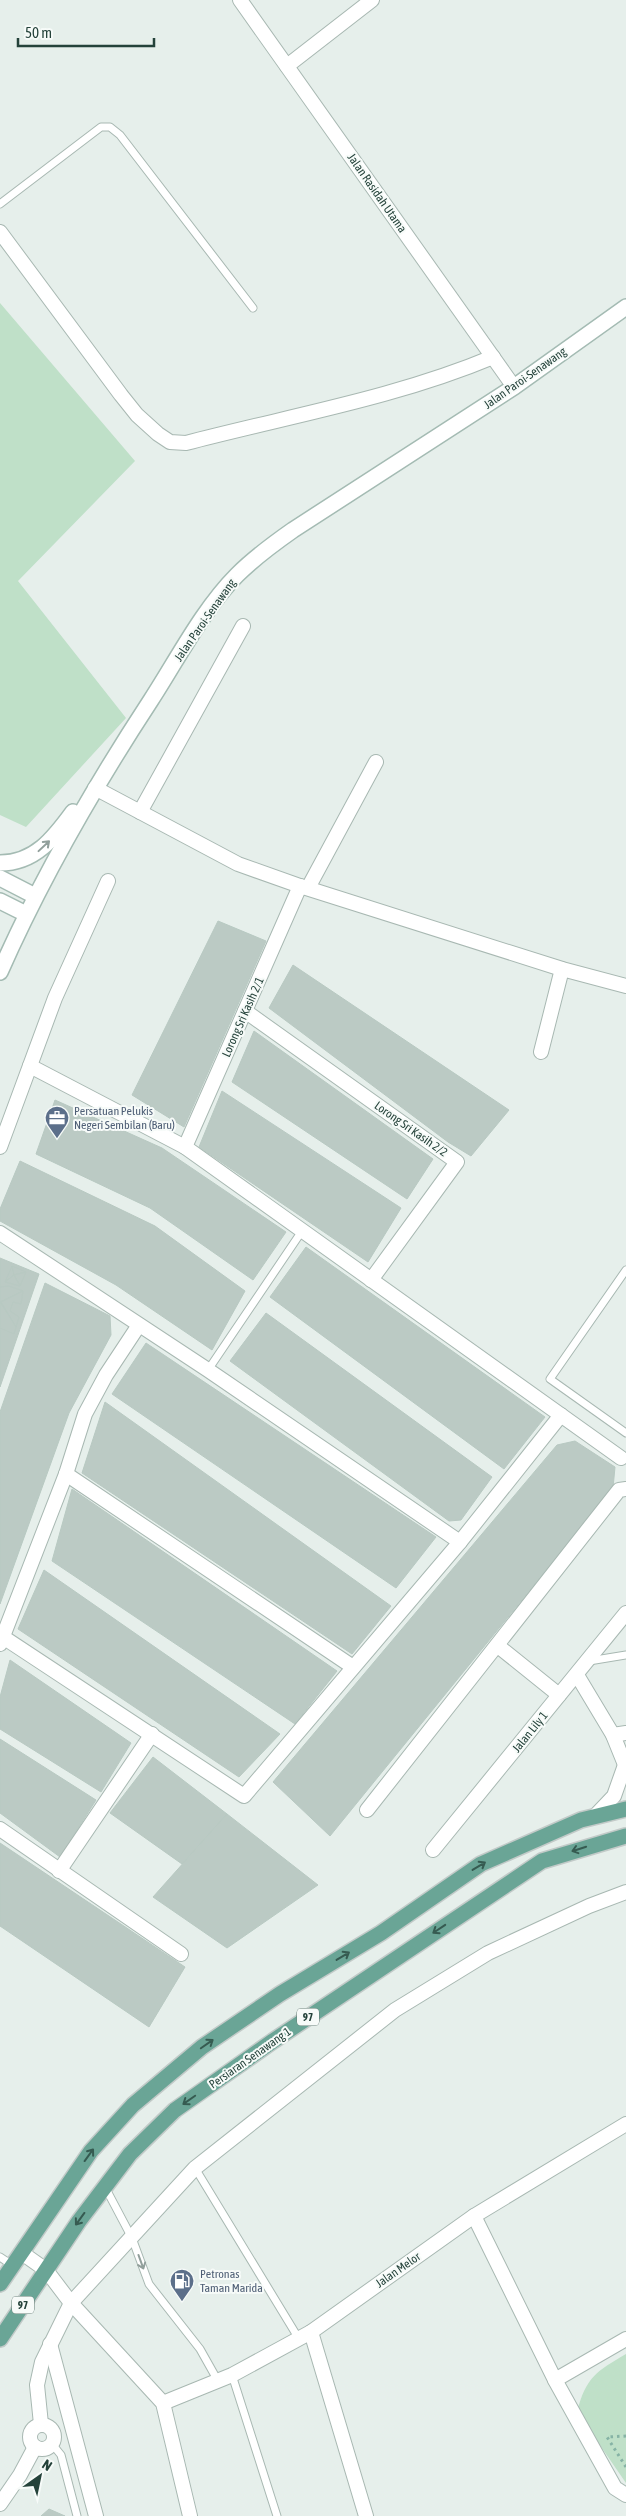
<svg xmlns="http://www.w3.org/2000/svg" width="626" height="2516" font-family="'Asap Condensed',sans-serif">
	<rect width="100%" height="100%" fill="#e6efeb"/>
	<g fill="#bfe0c8">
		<polygon points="0,303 135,461 18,581 126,718 26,827 0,815"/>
		<path d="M626,2354V2483L577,2412C586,2377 597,2371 626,2354Z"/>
	</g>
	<g fill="#bbcac4" stroke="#b8c9c2">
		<polygon points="218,921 266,941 184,1127 132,1095"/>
		<polygon points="293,965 509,1110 471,1156 448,1142 269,1008"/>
		<polygon points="254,1031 433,1159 407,1199 232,1082"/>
		<polygon points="222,1091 401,1208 368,1262 199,1147"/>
		<polygon points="55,1100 162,1148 286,1232 253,1280 150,1208 36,1154"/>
		<polygon points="20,1161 155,1226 245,1291 212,1350 116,1285 0,1221 0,1209"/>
		<polygon points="306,1247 545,1417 504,1469 270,1297"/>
		<polygon points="0,1258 39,1274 0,1387"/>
		<polygon points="12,1266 14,1275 5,1282"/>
		<polygon points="12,1266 26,1272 14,1275"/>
		<polygon points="26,1272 20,1286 14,1275"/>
		<polygon points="14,1275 20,1286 5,1282"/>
		<polygon points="45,1283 110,1316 111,1335 69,1413 0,1604 0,1412"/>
		<polygon points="9,1286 23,1291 0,1302 0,1287"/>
		<polygon points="23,1291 21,1304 13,1302 10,1311 19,1317 16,1327 1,1302"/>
		<polygon points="0,1302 16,1327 14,1334 0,1328"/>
		<polygon points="266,1313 492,1477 461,1520 449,1521 230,1361"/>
		<polygon points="146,1343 436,1537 396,1588 112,1394"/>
		<polygon points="105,1402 391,1606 352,1654 82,1473"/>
		<polygon points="575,1441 615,1467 613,1488 330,1836 273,1782 557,1445"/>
		<polygon points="72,1489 337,1671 295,1724 52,1561"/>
		<polygon points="44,1570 280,1734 239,1777 18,1629"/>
		<polygon points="10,1660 131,1743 101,1792 0,1729 0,1697"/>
		<polygon points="0,1739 96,1800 60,1857 0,1813"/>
		<polygon points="153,1757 227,1814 182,1864 110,1813"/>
		<polygon points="227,1814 318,1885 227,1948 153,1897"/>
		<polygon points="0,1843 185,1967 149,2027 0,1926"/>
		<polygon points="49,2509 65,2516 41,2516"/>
	</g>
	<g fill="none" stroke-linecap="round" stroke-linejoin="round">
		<defs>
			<g id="lane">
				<polyline points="0,204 101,127 110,127 120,135 253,308"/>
				<polyline points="626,1270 550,1379 626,1433"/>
				<polyline points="208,1370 302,1231"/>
				<polyline points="589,1661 626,1655"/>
				<polyline points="195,2168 299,2339"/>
				<polyline points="105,2187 132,2238 149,2284 200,2349 218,2381"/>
				<polyline points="0,2257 12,2265"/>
				<polyline points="232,2375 277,2516"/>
				<polyline points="52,2444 61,2455 77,2516"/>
			</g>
			<g id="street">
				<polyline points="240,0 514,387"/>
				<polyline points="287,66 372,0"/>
				<path d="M0,232L121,395L137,415L158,434L170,442L186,443C289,416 395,398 493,357"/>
				<polyline points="95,788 238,864 300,886 562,969 626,986"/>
				<polyline points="140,812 243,626"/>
				<polyline points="308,888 376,762"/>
				<polyline points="245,1011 457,1162 371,1280"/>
				<polyline points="541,1052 562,969"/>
				<polyline points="30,1066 185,1147 621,1458"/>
				<polyline points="0,1147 55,998 108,881"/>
				<polyline points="185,1147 300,886"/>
				<polyline points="0,1233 208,1370 460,1542"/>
				<polyline points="66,1474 353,1667"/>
				<polyline points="3,1637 244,1796 460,1542 561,1415"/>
				<polyline points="0,1644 66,1474 85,1414 106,1375 139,1325"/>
				<polyline points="498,1646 559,1695"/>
				<polyline points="577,1675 613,1735 626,1767"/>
				<polyline points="613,1735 626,1733"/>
				<polyline points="367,1810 619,1490 626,1489"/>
				<polyline points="595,1816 614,1796 625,1765"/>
				<polyline points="0,1829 181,1954"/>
				<polyline points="433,1850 626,1613"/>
				<polyline points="59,1871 152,1734"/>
				<polyline points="474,2216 555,2380 615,2488 626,2495"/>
				<polyline points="22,2253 46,2270 71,2303 163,2403 190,2516"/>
				<polyline points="311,2332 366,2516"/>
				<polyline points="50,2344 96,2516"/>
				<polyline points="555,2380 626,2339"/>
				<polyline points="163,2403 232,2375 311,2332 474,2216 626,2124"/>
				<polyline points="41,2424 37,2385 42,2362 71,2303 195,2168 395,2010 488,1953 589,1906 626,1892"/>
				<circle cx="42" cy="2437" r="12"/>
				<polyline points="0,2504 20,2475 35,2447"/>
			</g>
			<g id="secondary">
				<path d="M0,863C35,863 54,838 73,812"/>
				<polyline points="0,878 35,896"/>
				<polyline points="0,901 26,914"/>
				<path d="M0,972C42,877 94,787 151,700C177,660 203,609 237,575C254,558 273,544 293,530L514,387L626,307"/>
			</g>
			<g id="primary">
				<polyline points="0,2284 91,2151 133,2105 202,2047 280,1994 381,1933 481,1864 581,1820 626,1809"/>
				<polyline points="0,2339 79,2221 130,2154 175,2110 273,2041 542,1861 626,1836"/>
			</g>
		</defs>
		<use href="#lane" stroke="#a8b8b2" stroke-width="9"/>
		<use href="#street" stroke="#a8b8b2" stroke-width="16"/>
		<use href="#secondary" stroke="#a4bbb3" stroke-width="18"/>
		<use href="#primary" stroke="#c2cac8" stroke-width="18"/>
		<polyline stroke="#86b3a5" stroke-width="3" stroke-dasharray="2.5 4" stroke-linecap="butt" points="626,2436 607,2437 626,2467"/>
		<use href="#lane" stroke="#fff" stroke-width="7"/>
		<use href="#street" stroke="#fff" stroke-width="14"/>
		<use href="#secondary" stroke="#fff" stroke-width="15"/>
		<use href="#primary" stroke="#6aa596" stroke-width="15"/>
	</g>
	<defs><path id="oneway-shaft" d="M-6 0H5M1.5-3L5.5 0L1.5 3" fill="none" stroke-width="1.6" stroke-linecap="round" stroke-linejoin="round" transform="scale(1.25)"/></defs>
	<g stroke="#92a09c">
		<use href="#oneway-shaft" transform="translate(44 846) rotate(-43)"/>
		<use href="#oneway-shaft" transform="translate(141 2262) rotate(70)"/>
	</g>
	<g stroke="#365b51">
		<use href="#oneway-shaft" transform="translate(579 1849) rotate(162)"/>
		<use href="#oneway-shaft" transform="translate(479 1866) rotate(-31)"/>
		<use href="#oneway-shaft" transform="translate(439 1929) rotate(146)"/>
		<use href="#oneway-shaft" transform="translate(343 1956) rotate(-31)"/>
		<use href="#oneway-shaft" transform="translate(207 2044) rotate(-35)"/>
		<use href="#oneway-shaft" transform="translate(189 2100) rotate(145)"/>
		<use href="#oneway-shaft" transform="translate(89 2155) rotate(-54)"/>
		<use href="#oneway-shaft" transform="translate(80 2219) rotate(126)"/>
	</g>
	<defs>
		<symbol id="office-pin" viewBox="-11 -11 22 30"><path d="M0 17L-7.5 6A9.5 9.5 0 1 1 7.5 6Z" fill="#5c6f8a" stroke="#f7fbf9"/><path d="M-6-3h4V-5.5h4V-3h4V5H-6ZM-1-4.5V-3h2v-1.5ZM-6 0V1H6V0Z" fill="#fff"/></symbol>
		<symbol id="fuel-pin" viewBox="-11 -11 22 30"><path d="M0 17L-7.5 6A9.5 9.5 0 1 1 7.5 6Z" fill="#5c6f8a" stroke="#f7fbf9"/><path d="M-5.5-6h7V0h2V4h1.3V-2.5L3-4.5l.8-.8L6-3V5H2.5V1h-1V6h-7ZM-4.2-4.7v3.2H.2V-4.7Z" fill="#fff"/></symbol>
	</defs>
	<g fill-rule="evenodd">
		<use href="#office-pin" x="43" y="1104" width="28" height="38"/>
		<use href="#fuel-pin" x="168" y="2267" width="28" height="38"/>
	</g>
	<g text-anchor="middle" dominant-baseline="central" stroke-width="4" stroke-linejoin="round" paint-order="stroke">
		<g fill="#f7fbf9" stroke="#637a73" stroke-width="1">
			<rect x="297" y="2008.5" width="22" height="17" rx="4"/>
			<rect x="12" y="2296.5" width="22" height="17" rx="4"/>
		</g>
		<g font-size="11" font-weight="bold" fill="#24423a">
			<text x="308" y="2017">97</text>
			<text x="23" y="2305">97</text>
		</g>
		<g font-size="12" fill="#24423a" stroke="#f7fbf9">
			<text transform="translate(377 193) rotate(55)">Jalan Rasidah Utama</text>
			<text transform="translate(525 378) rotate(-35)">Jalan Paroi-Senawang</text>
			<text transform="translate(205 620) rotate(-55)">Jalan Paroi-Senawang</text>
			<text transform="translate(243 1017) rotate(-66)">Lorong Sri Kasih 2/1</text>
			<text transform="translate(411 1129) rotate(35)">Lorong Sri Kasih 2/2</text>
			<text transform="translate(530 1732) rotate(-51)">Jalan Lily 1</text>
			<text transform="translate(250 2058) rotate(-35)">Persiaran Senawang 1</text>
			<text transform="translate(398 2270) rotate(-35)">Jalan Melor</text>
		</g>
		<g font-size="12" fill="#4e5e75" stroke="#f7fbf9" text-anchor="start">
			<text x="74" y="1111">Persatuan Pelukis<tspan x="74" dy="14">Negeri Sembilan (Baru)</tspan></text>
			<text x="200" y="2274">Petronas<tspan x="200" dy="14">Taman Marida</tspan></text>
		</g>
	</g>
	<g transform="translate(40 2476) rotate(33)" stroke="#f7fbf9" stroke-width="4" paint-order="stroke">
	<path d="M0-4L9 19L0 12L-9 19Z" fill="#24423a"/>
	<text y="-8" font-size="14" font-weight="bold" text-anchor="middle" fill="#24423a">N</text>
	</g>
	<path d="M18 38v8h136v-8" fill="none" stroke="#24423a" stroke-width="2.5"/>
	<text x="25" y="38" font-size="15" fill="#24423a" stroke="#f7fbf9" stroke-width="4" paint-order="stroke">50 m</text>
</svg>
